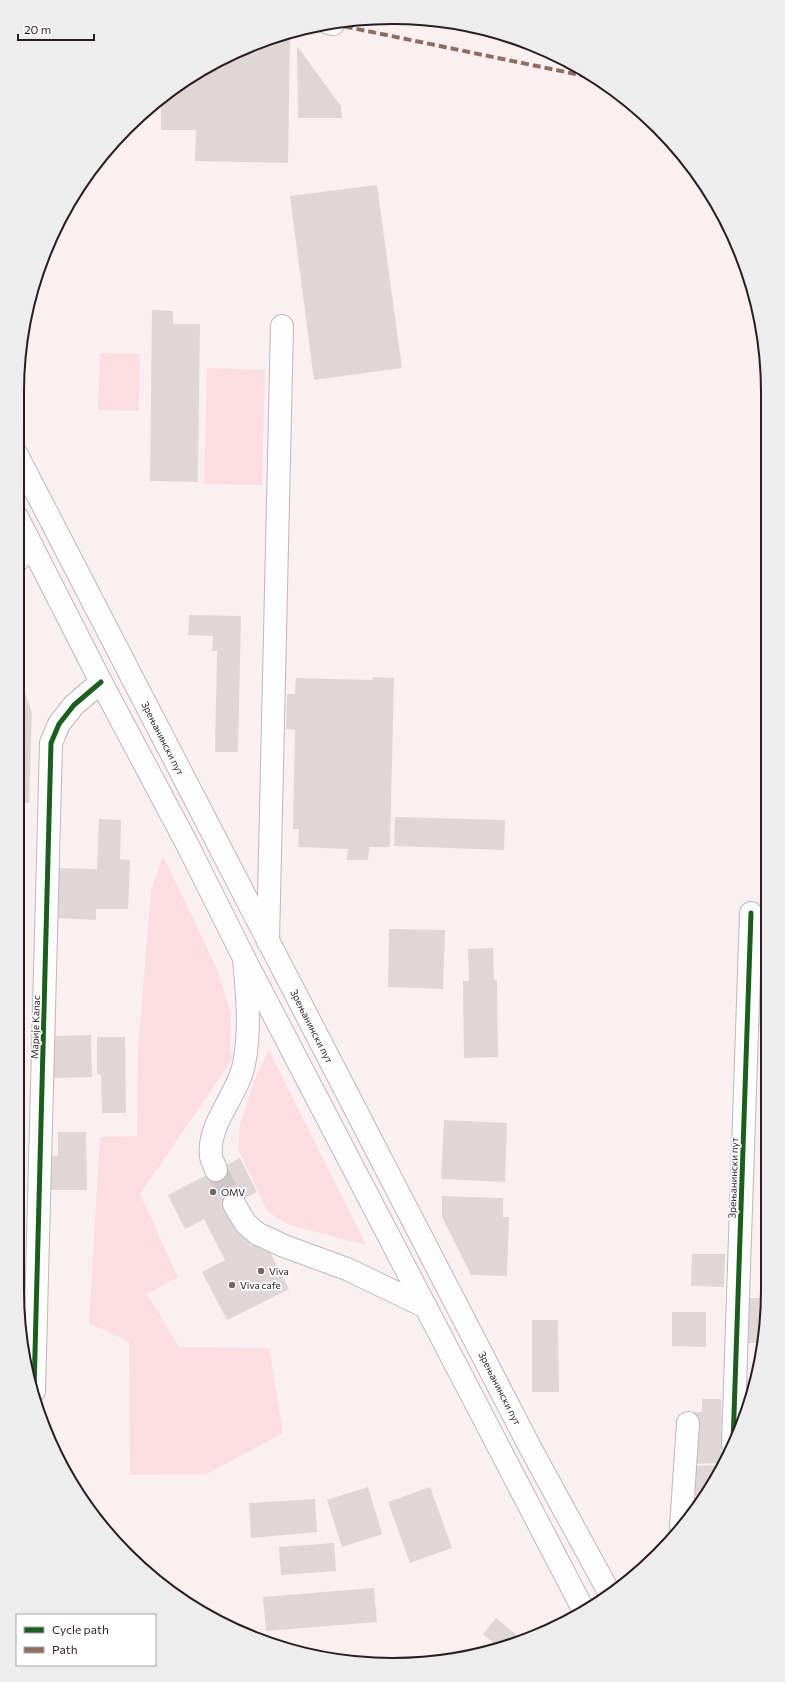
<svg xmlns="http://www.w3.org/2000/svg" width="785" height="1682" font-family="Commissioner,sans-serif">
	<rect width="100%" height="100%" fill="#faf0f2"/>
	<g fill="#fcdee2">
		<polygon points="100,353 140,354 139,411 98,410"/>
		<polygon points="207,368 265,370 262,485 204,484"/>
		<polygon points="163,856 218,971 231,1013 230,1049 232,1060 140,1194 178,1277 147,1294 179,1347 269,1348 283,1433 207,1474 130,1475 129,1342 89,1323 100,1137 137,1136 138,1049 151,890"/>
		<polygon points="269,1050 366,1245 289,1225 268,1212 238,1149 240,1125 254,1081"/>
	</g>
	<g fill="#e1d6d7">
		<polygon points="284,35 290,38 288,163 195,161 196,130 161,130 161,99 184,80 249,45"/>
		<polygon points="297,46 341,106 342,118 298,118"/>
		<polygon points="377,185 402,368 314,380 290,196"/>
		<polygon points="152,310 173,311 173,324 200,324 198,482 150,481"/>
		<polygon points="189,615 241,616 238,752 215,752 217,651 212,651 213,636 188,635"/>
		<polygon points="17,669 32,713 29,803 17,803"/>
		<polygon points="373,677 394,678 390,847 369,847 368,860 347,860 348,849 298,847 299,829 293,829 295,730 286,729 287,694 295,694 296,678 372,680"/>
		<polygon points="395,817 505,820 504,850 394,846"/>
		<polygon points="99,819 121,820 120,859 130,860 128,909 96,909 96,920 55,918 57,868 97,869"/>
		<polygon points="389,929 445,930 443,989 388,987"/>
		<polygon points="493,948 494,980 497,980 498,1057 464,1058 463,981 469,981 468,949"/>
		<polygon points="767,976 767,1025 754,1027 750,992 765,990 763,977"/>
		<polygon points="91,1035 92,1077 54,1078 53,1036"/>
		<polygon points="97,1037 125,1037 126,1113 102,1113 101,1075 97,1074"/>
		<polygon points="444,1120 507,1123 505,1182 441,1179"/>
		<polygon points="58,1132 86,1132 87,1190 51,1190 50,1156 58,1156"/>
		<polygon points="240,1158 257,1192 230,1206 251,1246 264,1240 289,1289 227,1320 202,1272 225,1260 204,1219 185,1229 168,1195"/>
		<polygon points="442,1196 503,1198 503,1217 509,1217 507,1276 471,1275 442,1217"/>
		<polygon points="692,1254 725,1254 724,1287 691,1286"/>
		<polygon points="745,1298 767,1298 763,1343 745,1343"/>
		<polygon points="672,1312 706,1312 706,1347 672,1346"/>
		<polygon points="532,1320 558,1320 559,1392 532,1392"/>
		<polygon points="742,1379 756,1379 741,1426"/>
		<polygon points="702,1399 721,1399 722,1461 721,1463 694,1464 692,1412 702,1412"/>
		<polygon points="719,1465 701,1495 691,1496 690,1466"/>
		<polygon points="368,1487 382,1534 342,1547 327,1500"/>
		<polygon points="430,1487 452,1548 410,1563 388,1502"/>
		<polygon points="315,1499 317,1532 251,1538 249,1503"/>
		<polygon points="334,1543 336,1571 281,1575 279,1547"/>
		<polygon points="374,1588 377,1622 266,1631 263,1597"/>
		<polygon points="496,1618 520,1638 496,1645 483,1634"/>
	</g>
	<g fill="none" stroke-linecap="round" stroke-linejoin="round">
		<polyline stroke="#d1c6c8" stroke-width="22" stroke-dasharray="22 11" stroke-linecap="butt" points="216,1170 234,1204"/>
		<defs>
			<g id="minor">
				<polyline points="328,23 333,24"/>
				<polyline points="17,561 32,546"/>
				<polyline points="268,942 282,326"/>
				<path d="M216,1170C215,1165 211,1160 211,1156C207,1124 238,1095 244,1064C251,1028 247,994 244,958"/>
				<polyline points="234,1204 246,1224 258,1234 284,1246 347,1269 426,1307"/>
				<polyline points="34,1391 51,743 59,724 74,705 101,682"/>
				<polyline points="733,1444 751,913"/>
				<polyline points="681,1527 688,1423"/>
			</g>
			<g id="major">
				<polyline points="17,455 532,1451 610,1594"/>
				<polyline points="17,517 101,682 187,844 244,958 584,1611"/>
			</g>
		</defs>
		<use href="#minor" stroke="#c1b6b8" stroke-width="24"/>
		<use href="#major" stroke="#c1b6b8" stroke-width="24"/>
		<use href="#minor" stroke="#fefdfd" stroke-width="22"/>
		<use href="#major" stroke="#fefdfd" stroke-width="22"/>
		<polyline stroke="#8d6e63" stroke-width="4" stroke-dasharray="8 4" stroke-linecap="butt" points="333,24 590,77"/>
		<defs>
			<g id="cycleway">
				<polyline points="34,1391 51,743 59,724 74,705 101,682"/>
				<polyline points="733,1444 751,913"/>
			</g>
		</defs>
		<use href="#cycleway" stroke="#fff" stroke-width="8"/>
		<use href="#cycleway" stroke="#1b5e20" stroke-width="5"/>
	</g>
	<g fill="#736769" stroke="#fff" stroke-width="1.5">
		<circle cx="213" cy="1192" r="4"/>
		<circle cx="261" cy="1271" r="4"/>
		<circle cx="232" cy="1285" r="4"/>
	</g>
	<g text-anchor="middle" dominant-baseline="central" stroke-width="3.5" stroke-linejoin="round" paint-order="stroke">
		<g font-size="10" fill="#2b1d1f" stroke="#fff">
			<text transform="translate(163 738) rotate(63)">Зрењанински пут</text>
			<text transform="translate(312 1026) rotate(63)">Зрењанински пут</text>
			<text transform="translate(35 1027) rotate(-88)">Марије Калас</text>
			<text transform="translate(733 1178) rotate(-88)">Зрењанински пут</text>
			<text transform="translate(500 1388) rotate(63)">Зрењанински пут</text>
		</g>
		<g font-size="10" fill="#2b1d1f" stroke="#fff" text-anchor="start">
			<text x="221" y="1192">OMV</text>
			<text x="269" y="1271">Viva</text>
			<text x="240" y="1285">Viva cafe</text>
		</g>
	</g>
	<path d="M0 0H785V1682H0ZM392 24H393A368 368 0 0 1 761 392V1290A368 368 0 0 1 393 1658H392A368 368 0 0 1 24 1290V392A368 368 0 0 1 392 24Z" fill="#eeeded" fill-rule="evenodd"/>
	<path fill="none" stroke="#2b1d1f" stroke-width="2" d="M392 24H393A368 368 0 0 1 761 392V1290A368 368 0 0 1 393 1658H392A368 368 0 0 1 24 1290V392A368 368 0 0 1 392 24Z"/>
	<rect x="16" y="1614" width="140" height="52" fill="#ffffff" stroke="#aaa5a5"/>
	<rect x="24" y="1627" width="20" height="6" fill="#1b5e20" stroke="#aaa5a5"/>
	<text x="52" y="1634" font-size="12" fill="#2b1d1f">Cycle path</text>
	<rect x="24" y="1647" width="20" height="6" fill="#8d6e63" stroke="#aaa5a5"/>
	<text x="52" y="1654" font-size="12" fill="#2b1d1f">Path</text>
	<path d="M18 34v6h76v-6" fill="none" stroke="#2b1d1f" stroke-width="2"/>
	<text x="24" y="34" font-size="12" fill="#2b1d1f" stroke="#ffffff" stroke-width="3" paint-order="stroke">20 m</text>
</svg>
